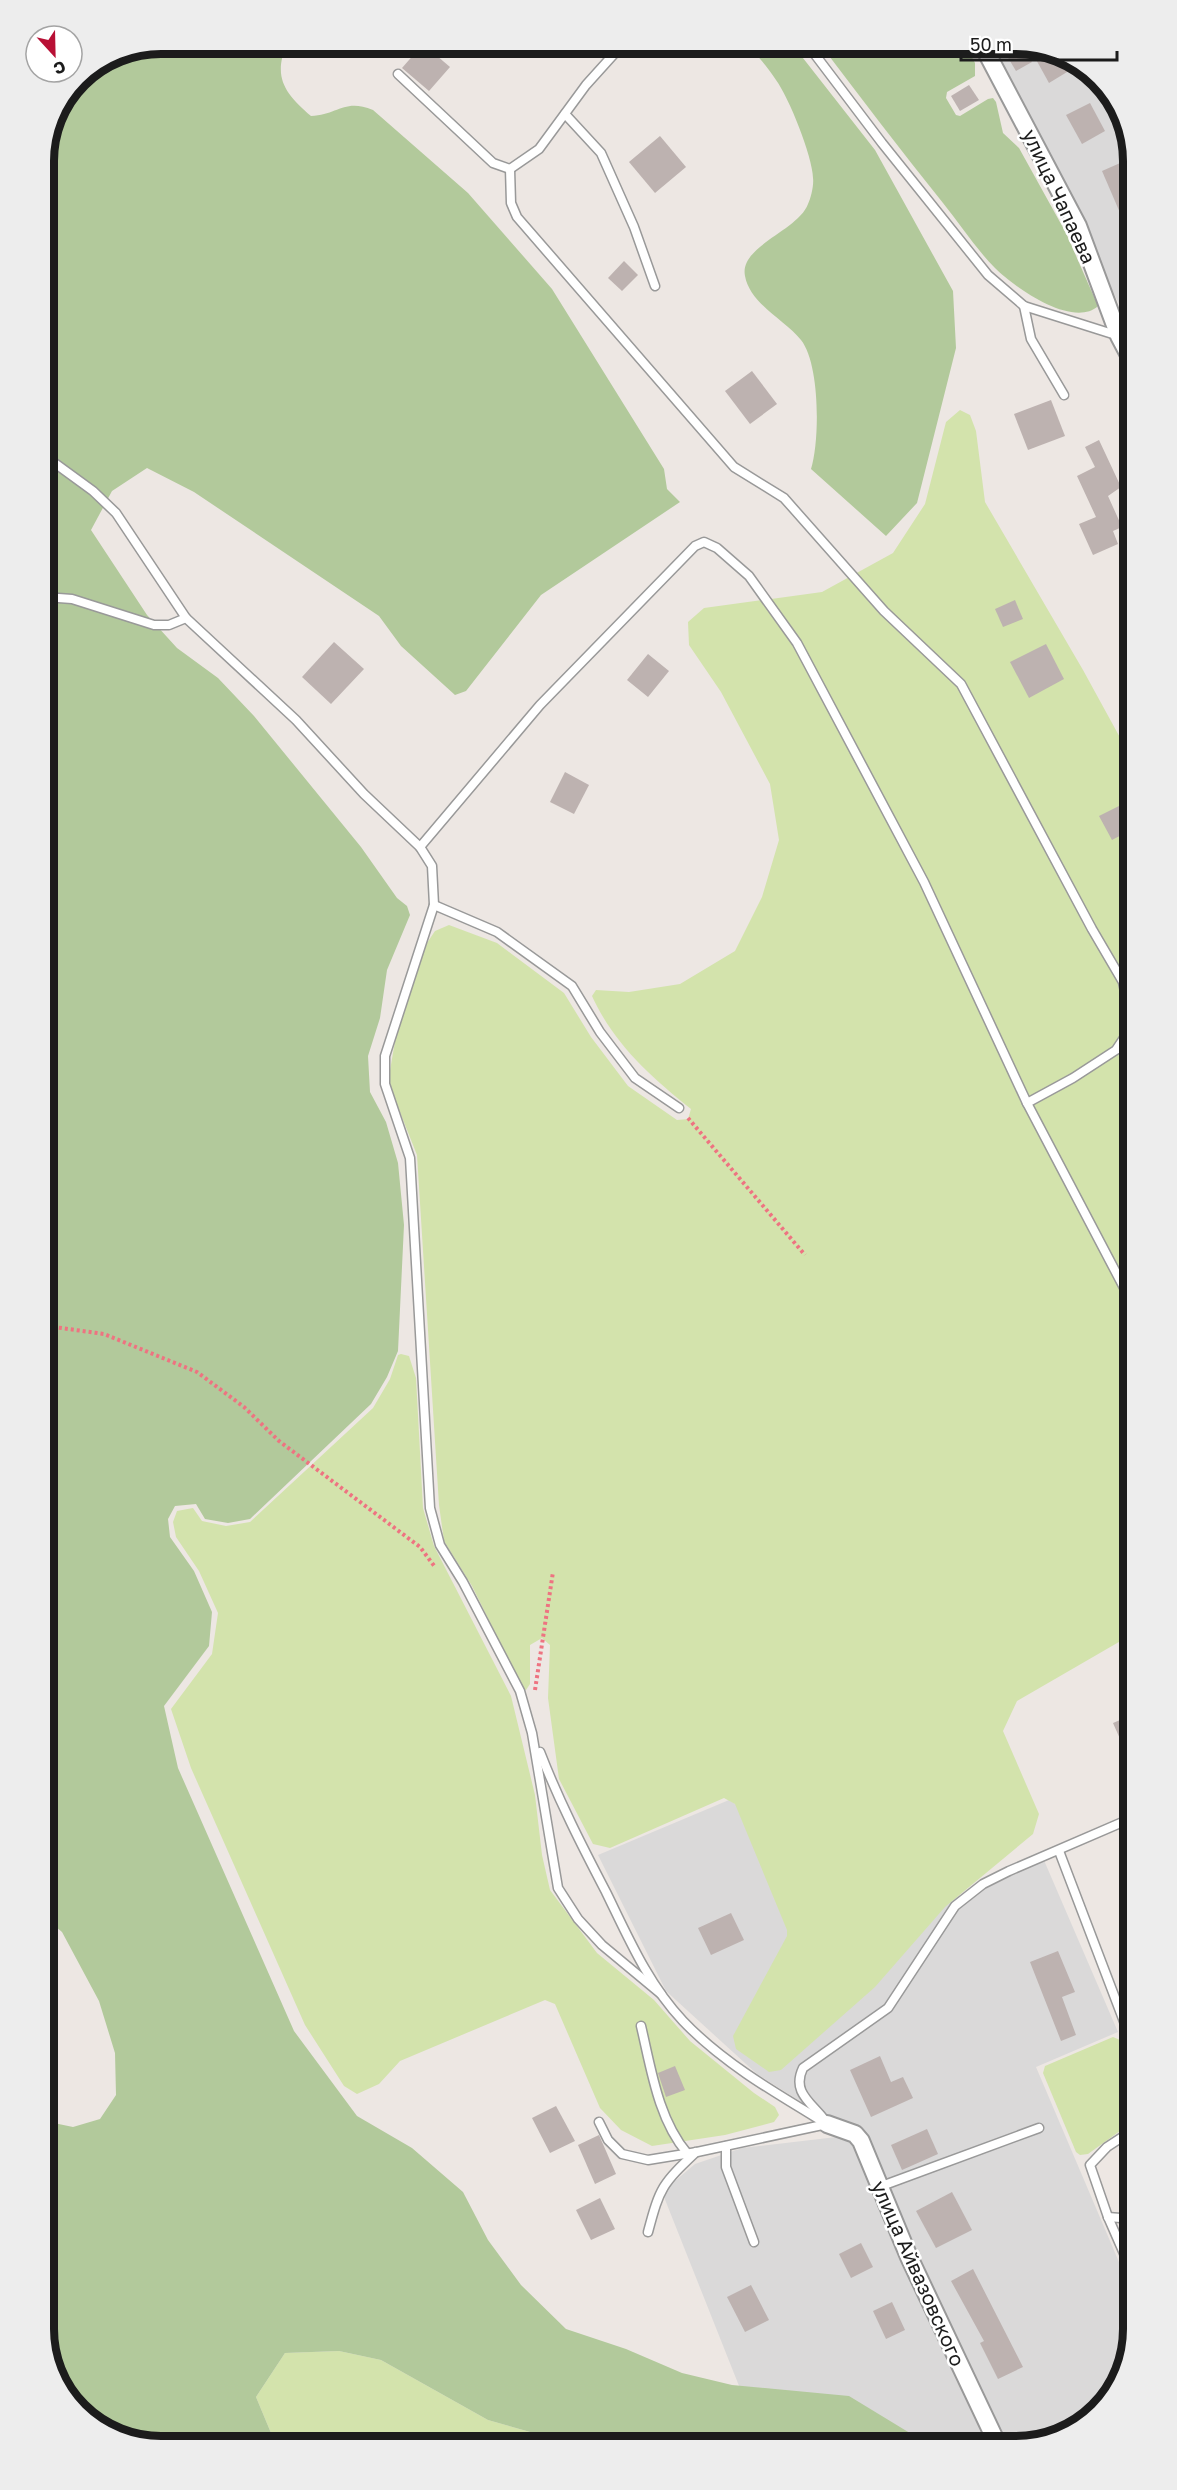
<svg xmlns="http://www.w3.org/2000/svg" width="1177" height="2490" font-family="'Golos Text',sans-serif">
	<rect width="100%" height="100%" fill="#ede7e3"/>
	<g fill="#dad9d9">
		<polygon points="990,44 1024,44 1087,68 1127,123 1128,322"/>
		<polygon points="729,1800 910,1918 1043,1858 1118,2032 1036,2067 1133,2295 1133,2329 1114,2395 1054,2440 1003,2440 921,2271 860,2129 822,2115 757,2074 666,1991 598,1855"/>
		<polygon points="845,2136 855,2148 900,2258 986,2441 764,2442 747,2406 662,2192 695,2164 742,2148"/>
	</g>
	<g fill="#d3e3ac">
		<path d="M960,410L970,415L976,431L985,502L1083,670L1129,754L1131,1635L1017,1701L1003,1731L1039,1814L1033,1834L945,1907L875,1987L781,2070L769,2072L736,2049L733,2036L787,1936V1930L735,1804L724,1798L610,1848L593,1844L559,1779L548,1698L550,1645L542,1638L530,1645V1684L526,1690L523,1689L472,1586L444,1541L439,1505L417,1155L388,1082L398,1024L427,943L435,931L449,925L497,943L564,993L591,1037L628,1086L677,1120L688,1119L691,1109C650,1076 614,1044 592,996L596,990L629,992L680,984L735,951L762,897L779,840L770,784L721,692L689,645L688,622L704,608L822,592L893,553L925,504L946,422Z"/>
		<polygon points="401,1354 409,1356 416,1378 423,1508 434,1546 511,1696 535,1795 542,1855 550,1890 597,1953 654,2000 690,2041 754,2093 775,2107 779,2115 774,2122 725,2135 652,2146 621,2130 600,2108 555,2004 545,2000 400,2061 379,2084 357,2094 344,2086 305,2025 191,1768 171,1709 212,1654 218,1613 199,1571 176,1537 173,1522 177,1511 193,1508 202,1521 226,1526 250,1522 373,1408 390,1379 398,1355"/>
		<polygon points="1113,2037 1120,2040 1133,2072 1133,2118 1131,2123 1088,2154 1080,2155 1076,2152 1043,2073 1045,2066"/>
		<polygon points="339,2351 381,2360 488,2420 569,2443 276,2445 256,2397 285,2353"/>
	</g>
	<g fill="#b2c99b">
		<path d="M161,44H287C272,78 286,94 311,116C338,115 344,98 373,110L468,193L552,289L664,469L667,489L680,502L541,595L466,691L455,695L401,646L379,616L194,492L147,468L112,491L91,530L147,615L177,648L218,678L254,716L361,847L397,898L407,906L410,915L387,970L380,1018L368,1056L370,1092L386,1122L398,1163L404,1225L398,1351L387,1377L371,1404L250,1519L228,1523L205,1519L196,1504L175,1506L168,1519L170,1537L194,1571L212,1612L209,1646L164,1706L178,1768L294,2031L357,2116L412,2148L463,2192L488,2240L521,2285L566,2329L626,2349L682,2373L732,2385L849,2396L923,2441L569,2443L488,2420L381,2360L339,2351L285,2353L256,2397L276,2445L153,2446L90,2422L50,2367L49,2122L73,2127L100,2119L116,2095L115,2053L99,2001L62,1932L49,1921L44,154L55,109L78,78L116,52Z"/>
		<path d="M748,44H792L875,150L953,291L956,348L917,503L886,536L811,469C820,440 820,364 801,340C785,320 750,304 745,276C739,246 798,231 808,204C811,198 814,185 813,178C812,155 789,98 776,80C768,67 757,56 748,44Z"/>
		<path d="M820,44H965L975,63V76L947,92L946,98L956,115L960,116L988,99L993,98L996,102L1003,133L1019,148L1066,233L1098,306C1073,329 1014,287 995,268C976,249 960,224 943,203C901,151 861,98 820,44Z"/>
	</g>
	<g fill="#bdb2b0">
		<polygon points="423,44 450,67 429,91 402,68"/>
		<polygon points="1016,44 1021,44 1032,62 1016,71 1004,51"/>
		<polygon points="1028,45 1067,60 1072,69 1049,83"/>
		<polygon points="969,85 979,100 960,111 951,96"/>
		<polygon points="1090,103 1105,131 1082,144 1066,115"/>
		<polygon points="660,136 686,167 655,193 629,162"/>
		<polygon points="1127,160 1127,229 1102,171"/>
		<polygon points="624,261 638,275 622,291 608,278"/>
		<polygon points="752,371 777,404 750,424 725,391"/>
		<polygon points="1051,400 1065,436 1028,450 1014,414"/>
		<polygon points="1099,440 1121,487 1108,496 1122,527 1113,531 1118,544 1093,555 1079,524 1096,517 1077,476 1095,467 1085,447"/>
		<polygon points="1015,600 1023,619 1003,627 995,609"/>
		<polygon points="334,642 364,669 331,704 302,677"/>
		<polygon points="1046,644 1064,679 1029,698 1010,662"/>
		<polygon points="648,654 669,671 648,697 627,680"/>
		<polygon points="565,772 589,785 574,814 550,802"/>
		<polygon points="1129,801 1129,831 1112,840 1099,816"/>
		<polygon points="1132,1715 1132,1766 1113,1723"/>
		<polygon points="731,1913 744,1940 711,1955 698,1928"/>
		<polygon points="1058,1951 1075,1992 1062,1997 1076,2035 1061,2041 1030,1962"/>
		<polygon points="880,2056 891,2082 903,2077 913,2098 871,2117 850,2070"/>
		<polygon points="675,2066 685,2090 666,2097 658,2073"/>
		<polygon points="556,2106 575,2141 550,2153 532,2118"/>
		<polygon points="927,2129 938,2154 902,2170 891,2145"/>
		<polygon points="599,2135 616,2174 595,2184 578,2145"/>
		<polygon points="952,2192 972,2230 936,2248 916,2211"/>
		<polygon points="600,2198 615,2229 591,2240 576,2210"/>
		<polygon points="861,2243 873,2267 851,2278 839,2254"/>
		<polygon points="973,2269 1023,2367 998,2379 980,2343 984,2341 951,2281"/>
		<polygon points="751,2285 769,2320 745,2332 727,2297"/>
		<polygon points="892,2302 905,2330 886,2339 873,2311"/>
	</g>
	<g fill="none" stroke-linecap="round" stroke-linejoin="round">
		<defs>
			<g id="lane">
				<polyline points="807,44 882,143 988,275 1024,306 1119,336"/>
				<polyline points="398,74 493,163 510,169 539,149 586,85 623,44"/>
				<polyline points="565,114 601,153 634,227 655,286"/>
				<polyline points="510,169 511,203 517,217 734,467 784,498 884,611 961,684 1092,929 1123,982 1130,1015"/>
				<polyline points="1024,306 1031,339 1064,395"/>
				<polyline points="45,456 93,491 116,513 186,618"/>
				<polyline points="45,597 72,599 154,625 169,625 186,618 296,720 364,794 420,847 432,866 434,905 385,1056 385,1084 410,1158 430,1508 440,1545 463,1582 520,1691 532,1733 558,1888 578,1919 602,1945 661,1994"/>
				<polyline points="420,847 540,705 695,546 704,542 717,548 749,576 797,643 924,882 1027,1103 1131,1301"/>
				<polyline points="434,905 497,932 572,986 600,1032 635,1078 679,1108"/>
				<polyline points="1027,1103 1073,1078 1116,1050 1130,1029"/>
				<path d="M540,1752C559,1801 582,1846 606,1892C628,1937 648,1984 683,2021C723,2063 777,2094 827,2124"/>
				<polyline points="1059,1851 1133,2045"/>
				<path d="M641,2026C651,2068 658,2119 687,2153"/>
				<path d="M823,2118C809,2101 792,2091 803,2068L888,2008L955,1906L983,1884L1009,1871L1132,1818"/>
				<polyline points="599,2122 608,2140 622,2154 648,2160 697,2152 827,2124"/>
				<polyline points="1133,2130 1107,2147 1090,2165 1108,2217 1133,2274"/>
				<polyline points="726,2146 726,2167 754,2242"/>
				<polyline points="879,2187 1039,2128"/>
				<polyline points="1108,2217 1133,2219"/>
				<path d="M648,2232C660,2187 662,2184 696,2152"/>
			</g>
			<g id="street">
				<polyline points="982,44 1078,226 1119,336 1128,353"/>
				<polyline points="827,2124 855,2134 861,2141 909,2257 996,2441"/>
			</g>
		</defs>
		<use href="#lane" stroke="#999" stroke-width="11"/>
		<use href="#street" stroke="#999" stroke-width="20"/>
		<g stroke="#ee7381" stroke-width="4" stroke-dasharray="3 3" stroke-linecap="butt">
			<polyline points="688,1118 805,1255"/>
			<polyline points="47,1326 104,1334 197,1372 244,1407 279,1441 420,1547 435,1567"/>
			<polyline points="535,1690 553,1572"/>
		</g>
		<use href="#lane" stroke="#fff" stroke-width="8"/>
		<use href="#street" stroke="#fff" stroke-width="16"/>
	</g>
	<g text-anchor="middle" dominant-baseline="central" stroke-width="5" stroke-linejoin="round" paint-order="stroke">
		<g font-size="20" fill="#1c1c1c" stroke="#fff">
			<text transform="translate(1060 196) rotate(65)">улица Чапаева</text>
			<text transform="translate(919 2273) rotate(66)">улица Айвазовского</text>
		</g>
	</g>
	<path d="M0 0H1177V2490H0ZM161 54H1016A107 107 0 0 1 1123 161V2329A107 107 0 0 1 1016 2436H161A107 107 0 0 1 54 2329V161A107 107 0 0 1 161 54Z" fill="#ededed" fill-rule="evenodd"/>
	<path fill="none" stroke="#1c1c1c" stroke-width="8" d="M161 54H1016A107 107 0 0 1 1123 161V2329A107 107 0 0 1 1016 2436H161A107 107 0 0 1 54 2329V161A107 107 0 0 1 161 54Z"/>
	<g transform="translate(54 54) rotate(158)"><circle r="28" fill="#ffffff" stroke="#a4a4a4" stroke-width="1.5"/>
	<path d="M0-4.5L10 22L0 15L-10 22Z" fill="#b81035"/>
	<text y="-9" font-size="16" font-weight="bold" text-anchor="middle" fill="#1c1c1c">С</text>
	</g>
	<path d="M961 51v9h156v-9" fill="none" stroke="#1c1c1c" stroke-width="3"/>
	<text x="970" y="51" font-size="18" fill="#1c1c1c" stroke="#ffffff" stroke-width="4.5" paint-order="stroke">50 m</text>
</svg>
